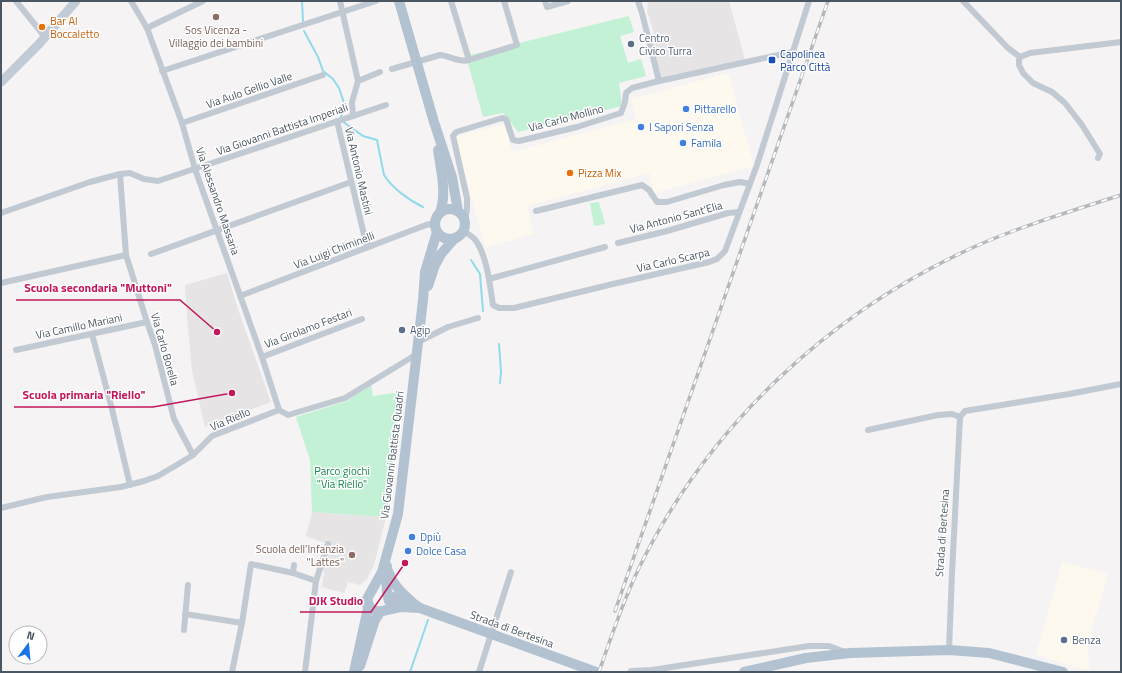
<svg xmlns="http://www.w3.org/2000/svg" width="1122" height="673" font-family="'Titillium Web',sans-serif">
	<rect width="100%" height="100%" fill="#f5f3f3"/>
	<g fill="#fdf9ef">
		<polygon points="728,73 754,166 654,193 649,173 527,206 534,234 485,248 455,137 504,124 512,152 636,119 631,99"/>
		<polygon points="1062,562 1108,574 1087,645 1090,671 1036,655"/>
	</g>
	<g fill="#e6e4e5">
		<polygon points="648,1 729,1 745,60 661,77 652,40 654,34 647,11"/>
		<polygon points="227,273 238,309 271,402 205,427 192,371 187,317 185,285"/>
		<polygon points="312,512 386,517 374,565 367,579 360,585 348,582 344,593 322,587 324,572 322,569 330,545 306,536"/>
	</g>
	<g fill="#c3f1d5">
		<polygon points="629,16 634,32 620,36 628,63 641,59 646,76 619,83 622,106 518,132 503,113 483,117 466,56"/>
		<polygon points="599,202 605,224 594,226 590,203"/>
		<polygon points="371,385 373,396 400,392 394,457 386,517 312,512 310,460 296,417 347,401"/>
	</g>
	<g fill="none" stroke-linecap="round" stroke-linejoin="round">
		<g stroke="#90daee" stroke-width="2">
			<polyline points="302,1 303,21"/>
			<path d="M304,31L318,57L323,71L333,79L339,88L344,103L341,117L342,121L363,136L377,140L384,175C392,188 410,201 423,207"/>
			<polyline points="471,260 480,274 483,311"/>
			<polyline points="499,344 501,372 500,383"/>
			<polyline points="410,672 428,620"/>
		</g>
		<g stroke="#c1cad2" stroke-width="6">
			<polyline points="16,1 45,37"/>
			<polyline points="131,1 147,28 182,123 195,169 262,357 279,410"/>
			<polyline points="340,1 358,81 380,72"/>
			<polyline points="451,1 469,60 517,45 504,1"/>
			<polyline points="545,1 547,7 568,1"/>
			<polyline points="638,1 642,13 659,81"/>
			<polyline points="963,1 1008,48 1020,57 1030,53 1121,42"/>
			<polyline points="147,28 203,1"/>
			<polyline points="1020,57 1019,60 1019,65 1023,73 1033,83 1052,92 1065,103 1082,125 1100,154 1098,158"/>
			<path d="M392,69L440,55C450,56 460,63 469,60"/>
			<polyline points="162,71 376,1"/>
			<polyline points="353,116 352,102 358,81"/>
			<polyline points="337,121 366,243 371,246"/>
			<polyline points="182,123 323,75"/>
			<polyline points="120,174 126,255 147,322 155,345 174,419 193,455"/>
			<polyline points="536,211 642,185 649,190 657,202 667,202 724,185 740,182 750,184"/>
			<polyline points="1,213 90,182 120,174 130,173 144,179 158,181 386,105"/>
			<polyline points="465,220 467,210 467,198 453,136 456,132 502,118 506,119 513,140 519,141 577,127 621,113 625,102 626,93 632,88 659,81 792,52"/>
			<path d="M464,231C468,234 474,237 476,241C487,256 490,286 493,305L499,308H514L613,284L709,262L717,259L725,251L757,165L809,1"/>
			<polyline points="618,243 667,231 728,213 739,212"/>
			<polyline points="151,254 351,182"/>
			<polyline points="489,279 605,247"/>
			<polyline points="1,283 126,255"/>
			<polyline points="240,296 426,225 435,223"/>
			<polyline points="92,334 112,409 130,485"/>
			<polyline points="418,342 448,327 478,318"/>
			<polyline points="16,350 147,322"/>
			<polyline points="262,357 362,319"/>
			<polyline points="868,430 938,415 952,414 960,417 965,411 1069,394 1121,384"/>
			<polyline points="1,508 47,497 121,487 144,481 158,476 180,463 193,455 212,436 279,410 288,415 345,398 417,354"/>
			<polyline points="294,565 293,573 316,581 305,672"/>
			<polyline points="316,581 328,544"/>
			<polyline points="185,614 242,623"/>
			<polyline points="184,630 188,585"/>
			<polyline points="949,650 952,573 960,417"/>
			<polyline points="631,671 652,670 809,646 829,646 845,652"/>
			<polyline points="232,672 242,623 251,564 293,573"/>
			<polyline points="479,672 511,572"/>
		</g>
		<polyline stroke="#c1cbd6" stroke-width="9" points="1,82 39,44 76,1"/>
		<g stroke="#b3c2d1" stroke-width="10">
			<polyline points="399,1 434,122 452,177 458,211"/>
			<path d="M438,150C441,171 447,192 440,213"/>
			<circle cx="450" cy="224" r="15"/>
			<polyline points="428,286 435,265 441,254 454,239"/>
			<polyline points="387,566 386,576 387,593 389,601"/>
			<path d="M388,571C394,586 400,591 412,602"/>
			<polyline points="388,595 402,601 414,604 420,608 439,615 596,672"/>
			<polyline points="420,608 400,607 378,612 370,608 367,599 382,572 398,514 423,300 425,272 437,232"/>
			<polyline points="360,666 375,620 381,611"/>
			<polyline points="354,672 368,608 367,603"/>
			<polyline points="744,672 806,658 850,653 949,650 989,653 1063,672"/>
		</g>
		<defs>
			<g id="rail">
				<polyline points="615,611 828,1"/>
				<path d="M599,672C611,637 623,601 639,568C708,426 830,312 974,247C1021,226 1072,211 1121,195"/>
			</g>
		</defs>
		<use href="#rail" stroke="#b5b8bd" stroke-width="3.5"/>
		<use href="#rail" stroke="#fff" stroke-width="2" stroke-dasharray="6" stroke-linecap="butt"/>
	</g>
	<g fill="#8d6e63" stroke="#fff" stroke-width="1.5">
		<circle cx="216" cy="17" r="4"/>
		<circle cx="352" cy="555" r="4"/>
	</g>
	<g fill="#e8710a" stroke="#fff" stroke-width="1.5">
		<circle cx="42" cy="27" r="4"/>
		<circle cx="570" cy="173" r="4"/>
	</g>
	<g fill="#5c6f8a" stroke="#fff" stroke-width="1.5">
		<circle cx="631" cy="44" r="4"/>
		<circle cx="402" cy="330" r="4"/>
		<circle cx="1064" cy="640" r="4"/>
	</g>
	<rect fill="#1a4fb4" stroke="#fff" stroke-width="1.5" x="768" y="56" width="8" height="8" rx="2"/>
	<g fill="#3f7fe0" stroke="#fff" stroke-width="1.5">
		<circle cx="686" cy="109" r="4"/>
		<circle cx="641" cy="127" r="4"/>
		<circle cx="683" cy="143" r="4"/>
		<circle cx="412" cy="537" r="4"/>
		<circle cx="408" cy="551" r="4"/>
	</g>
	<g text-anchor="middle" dominant-baseline="central" stroke-width="3" stroke-linejoin="round" paint-order="stroke">
		<g font-size="11" fill="#c56008" stroke="#fff" text-anchor="start">
			<text x="50" y="21">Bar Al<tspan x="50" dy="13">Boccaletto</tspan></text>
			<text x="578" y="173">Pizza Mix</text>
		</g>
		<g font-size="11" fill="#785e54" stroke="#fff">
			<text x="216" y="30">Sos Vicenza -<tspan x="216" dy="13">Villaggio dei bambini</tspan></text>
			<text x="344" y="549" text-anchor="end">Scuola dell'Infanzia<tspan x="344" dy="13">"Lattes"</tspan></text>
		</g>
		<g font-size="11" fill="#4e5e75" stroke="#fff" text-anchor="start">
			<text x="639" y="38">Centro<tspan x="639" dy="13">Civico Turra</tspan></text>
			<text x="410" y="330">Agip</text>
			<text x="1072" y="640">Benza</text>
		</g>
		<g font-size="11" fill="#164399" stroke="#fff" text-anchor="start">
			<text x="780" y="54">Capolinea<tspan x="780" dy="13">Parco Città</tspan></text>
		</g>
		<g font-size="11" fill="#4a5661" stroke="#fff">
			<text transform="translate(249 90) rotate(-19)">Via Aulo Gellio Valle</text>
			<text transform="translate(566 118) rotate(-15)">Via Carlo Mollino</text>
			<text transform="translate(282 129) rotate(-19)">Via Giovanni Battista Imperiali</text>
			<text transform="translate(359 171) rotate(77)">Via Antonio Mastini</text>
			<text transform="translate(218 201) rotate(71)">Via Alessandro Massaria</text>
			<text transform="translate(676 217) rotate(-15)">Via Antonio Sant'Elia</text>
			<text transform="translate(334 250) rotate(-21)">Via Luigi Chiminelli</text>
			<text transform="translate(673 260) rotate(-13)">Via Carlo Scarpa</text>
			<text transform="translate(79 326) rotate(-12)">Via Camillo Mariani</text>
			<text transform="translate(308 328) rotate(-21)">Via Girolamo Festari</text>
			<text transform="translate(165 349) rotate(74)">Via Carlo Borella</text>
			<text transform="translate(230 419) rotate(-23)">Via Riello</text>
			<text transform="translate(392 455) rotate(-83)">Via Giovanni Battista Quadri</text>
			<text transform="translate(942 533) rotate(-86)">Strada di Bertesina</text>
			<text transform="translate(512 629) rotate(20)">Strada di Bertesina</text>
		</g>
		<g font-size="11" fill="#366cbe" stroke="#fff" text-anchor="start">
			<text x="694" y="109">Pittarello</text>
			<text x="649" y="127">I Sapori Senza</text>
			<text x="691" y="143">Famila</text>
			<text x="420" y="537">Dpiù</text>
			<text x="416" y="551">Dolce Casa</text>
		</g>
		<g font-size="11" fill="#17864f" stroke="#fff">
			<text x="342" y="471">Parco giochi<tspan x="342" dy="13">"Via Riello"</tspan></text>
		</g>
	</g>
	<path fill="none" stroke="#c2185b" stroke-width="1.5" d="M217 332L180 300H16M232 393L153 407H14M405 563L371 612H300"/>
	<g fill="#c2185b" stroke="#fff" stroke-width="1.5">
		<circle cx="217" cy="332" r="4"/>
		<circle cx="232" cy="393" r="4"/>
		<circle cx="405" cy="563" r="4"/>
	</g>
	<g font-size="12" text-anchor="middle" font-weight="bold" fill="#c2185b" stroke="#fff" stroke-width="3" stroke-linejoin="round" paint-order="stroke">
		<text x="98" y="292">Scuola secondaria "Muttoni"</text>
		<text x="84" y="399">Scuola primaria "Riello"</text>
		<text x="336" y="605">DJK Studio</text>
	</g>
	<rect width="1122" height="673" fill="none" stroke="#4a5661" stroke-width="4"/>
	<g transform="translate(28 645) rotate(16)"><circle r="19" fill="#ffffff" stroke="#b7bbc0"/>
	<path d="M0-3L7 15L0 10L-7 15Z" fill="#1a73e8"/>
	<text y="-6" font-size="11" font-weight="bold" text-anchor="middle" fill="#4a5661">N</text>
	</g>
</svg>
